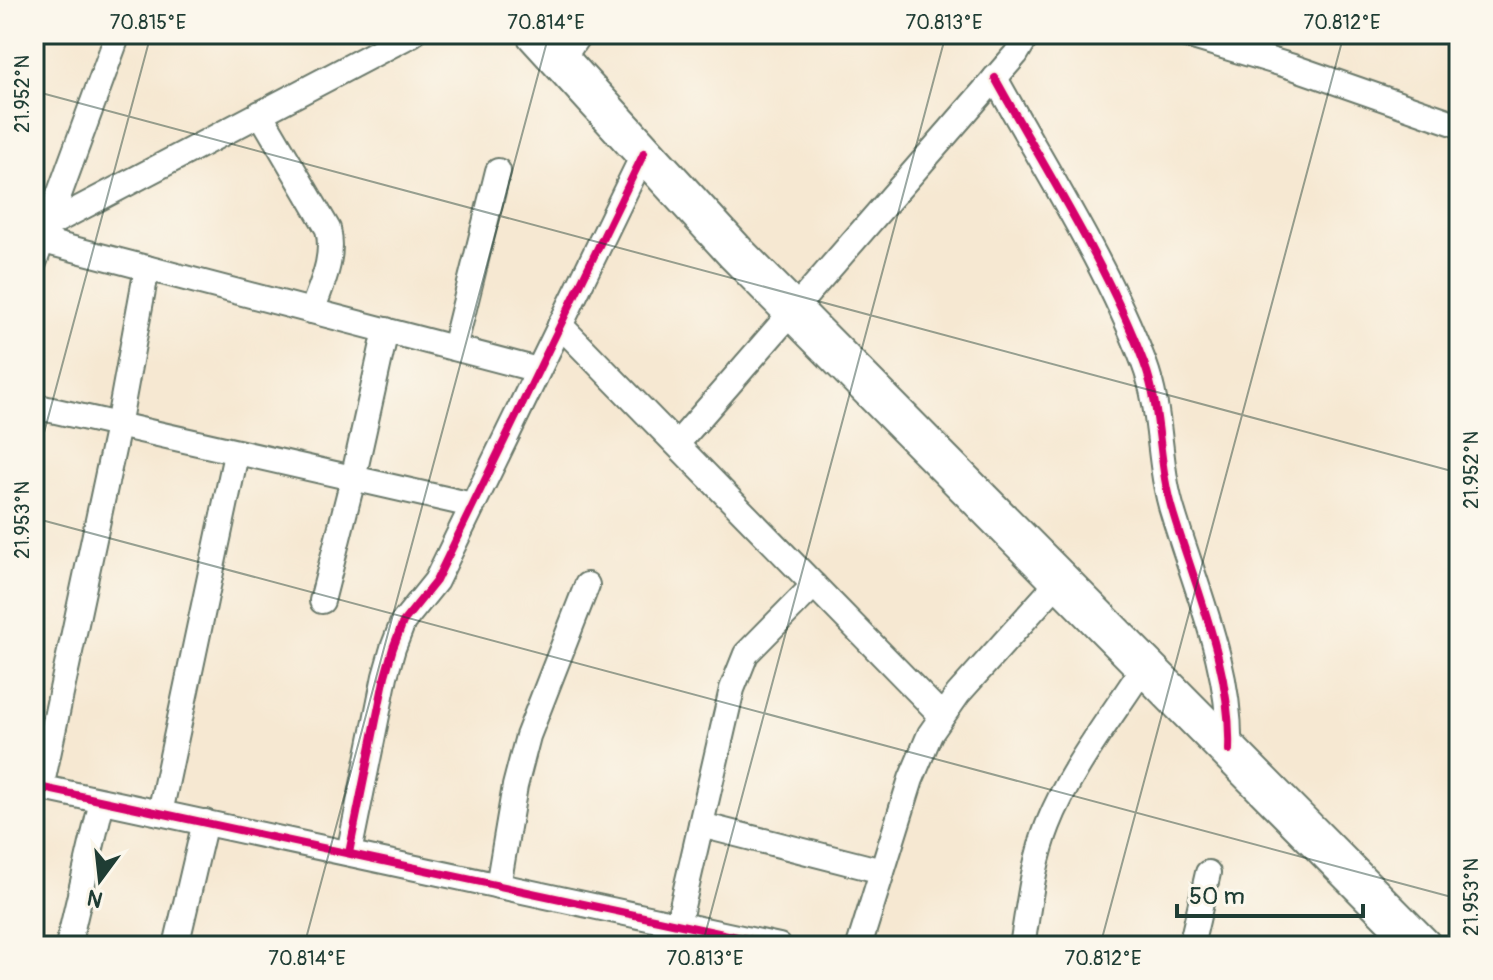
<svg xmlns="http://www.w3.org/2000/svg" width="1493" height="980" font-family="Pangolin,sans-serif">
	<rect width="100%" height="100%" fill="#fbf7ec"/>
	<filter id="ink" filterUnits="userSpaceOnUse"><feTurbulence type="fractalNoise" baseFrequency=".0125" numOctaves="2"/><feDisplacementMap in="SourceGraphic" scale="16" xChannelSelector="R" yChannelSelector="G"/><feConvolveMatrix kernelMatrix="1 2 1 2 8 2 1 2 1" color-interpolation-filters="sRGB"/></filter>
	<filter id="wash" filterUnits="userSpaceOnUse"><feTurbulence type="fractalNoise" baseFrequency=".006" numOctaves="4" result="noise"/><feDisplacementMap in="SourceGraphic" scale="32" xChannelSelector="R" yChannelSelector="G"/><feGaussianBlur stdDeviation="1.8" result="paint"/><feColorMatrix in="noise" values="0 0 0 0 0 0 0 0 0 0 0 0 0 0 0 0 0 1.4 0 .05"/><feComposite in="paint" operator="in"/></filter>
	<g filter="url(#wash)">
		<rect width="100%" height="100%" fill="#f6e8d2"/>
	</g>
	<g filter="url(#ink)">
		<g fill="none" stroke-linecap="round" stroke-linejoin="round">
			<defs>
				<g id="minor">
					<polyline points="1183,34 1293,67 1459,125"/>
					<polyline points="561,61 579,34"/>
					<path d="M995,78C1046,171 1106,263 1144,363C1163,413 1157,465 1174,516C1197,591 1232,671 1229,750"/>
					<path d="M260,113L328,229C335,258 322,283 312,311"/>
					<polyline points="48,225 412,34"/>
					<polyline points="43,241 538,370"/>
					<polyline points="34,263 118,34"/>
					<polyline points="560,325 941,715"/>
					<polyline points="454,348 498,171"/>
					<polyline points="34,406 472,505"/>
					<polyline points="677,444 1016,54 1028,34"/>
					<polyline points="322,601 353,479 386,330"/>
					<polyline points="34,786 779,946"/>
					<polyline points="41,788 118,426 147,268"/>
					<polyline points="160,813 236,454"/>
					<polyline points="701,825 882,871"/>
					<polyline points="349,853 385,676 393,648 403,622 436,581 644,153"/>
					<polyline points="498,886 515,786 528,736 587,585"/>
					<polyline points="678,924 732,689 746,654 814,585"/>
					<polyline points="68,946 102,801"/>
					<polyline points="176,946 205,822"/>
					<polyline points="859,946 911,779 930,734 958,694 1060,580"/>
					<path d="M1022,946C1029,905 1033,863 1048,825C1070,769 1113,715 1145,665"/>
					<polyline points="1191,946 1208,873"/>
				</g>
				<polyline id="primary" points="536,34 736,253 1422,946"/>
			</defs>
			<use href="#minor" stroke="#6a796b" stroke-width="28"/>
			<use href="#primary" stroke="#6a796b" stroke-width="42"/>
			<use href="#minor" stroke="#fff" stroke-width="24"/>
			<use href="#primary" stroke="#fff" stroke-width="38"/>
			<defs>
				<g id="cycleway">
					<path d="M995,78C1046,171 1106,263 1144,363C1163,413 1157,465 1174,516C1197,591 1232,671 1229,750"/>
					<polyline points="34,786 779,946"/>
					<polyline points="349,853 385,676 393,648 403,622 436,581 644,153"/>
				</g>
			</defs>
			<use href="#cycleway" stroke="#fbf7ec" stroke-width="13"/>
			<use href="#cycleway" stroke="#d6006c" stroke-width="8"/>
		</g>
	</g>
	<path fill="none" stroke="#1f3d34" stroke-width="2" stroke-opacity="0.45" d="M1412,34L1459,47M34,91L1459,473M34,470L151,34M34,518L1459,899M34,944L41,946M304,946L549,34M702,946L946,34M1100,946L1344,34"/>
	<rect width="1493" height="980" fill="none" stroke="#fbf7ec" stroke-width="88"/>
	<g transform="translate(100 880) rotate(195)" stroke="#fbf7ec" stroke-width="6" paint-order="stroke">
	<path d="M0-6L14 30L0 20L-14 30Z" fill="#1f3d34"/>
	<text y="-12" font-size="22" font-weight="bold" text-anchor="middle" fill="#1f3d34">N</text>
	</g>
	<path d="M1177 904v12h186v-12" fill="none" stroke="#1f3d34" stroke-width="4"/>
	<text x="1189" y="904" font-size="24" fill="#1f3d34" stroke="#fbf7ec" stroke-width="6" paint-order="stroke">50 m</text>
	<rect x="44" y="44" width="1405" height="892" fill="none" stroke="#1f3d34" stroke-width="3"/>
	<g font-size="20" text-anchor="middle" fill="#1f3d34">
		<text x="148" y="29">70.815°E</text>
		<text x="546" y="29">70.814°E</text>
		<text x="944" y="29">70.813°E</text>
		<text x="1342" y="29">70.812°E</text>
		<text transform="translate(22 94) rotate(-90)" y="7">21.952°N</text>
		<text transform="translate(1471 470) rotate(-90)" y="7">21.952°N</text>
		<text transform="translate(22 520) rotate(-90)" y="7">21.953°N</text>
		<text transform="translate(1471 897) rotate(-90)" y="7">21.953°N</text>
		<text x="307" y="965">70.814°E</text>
		<text x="705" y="965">70.813°E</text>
		<text x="1103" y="965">70.812°E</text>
	</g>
</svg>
